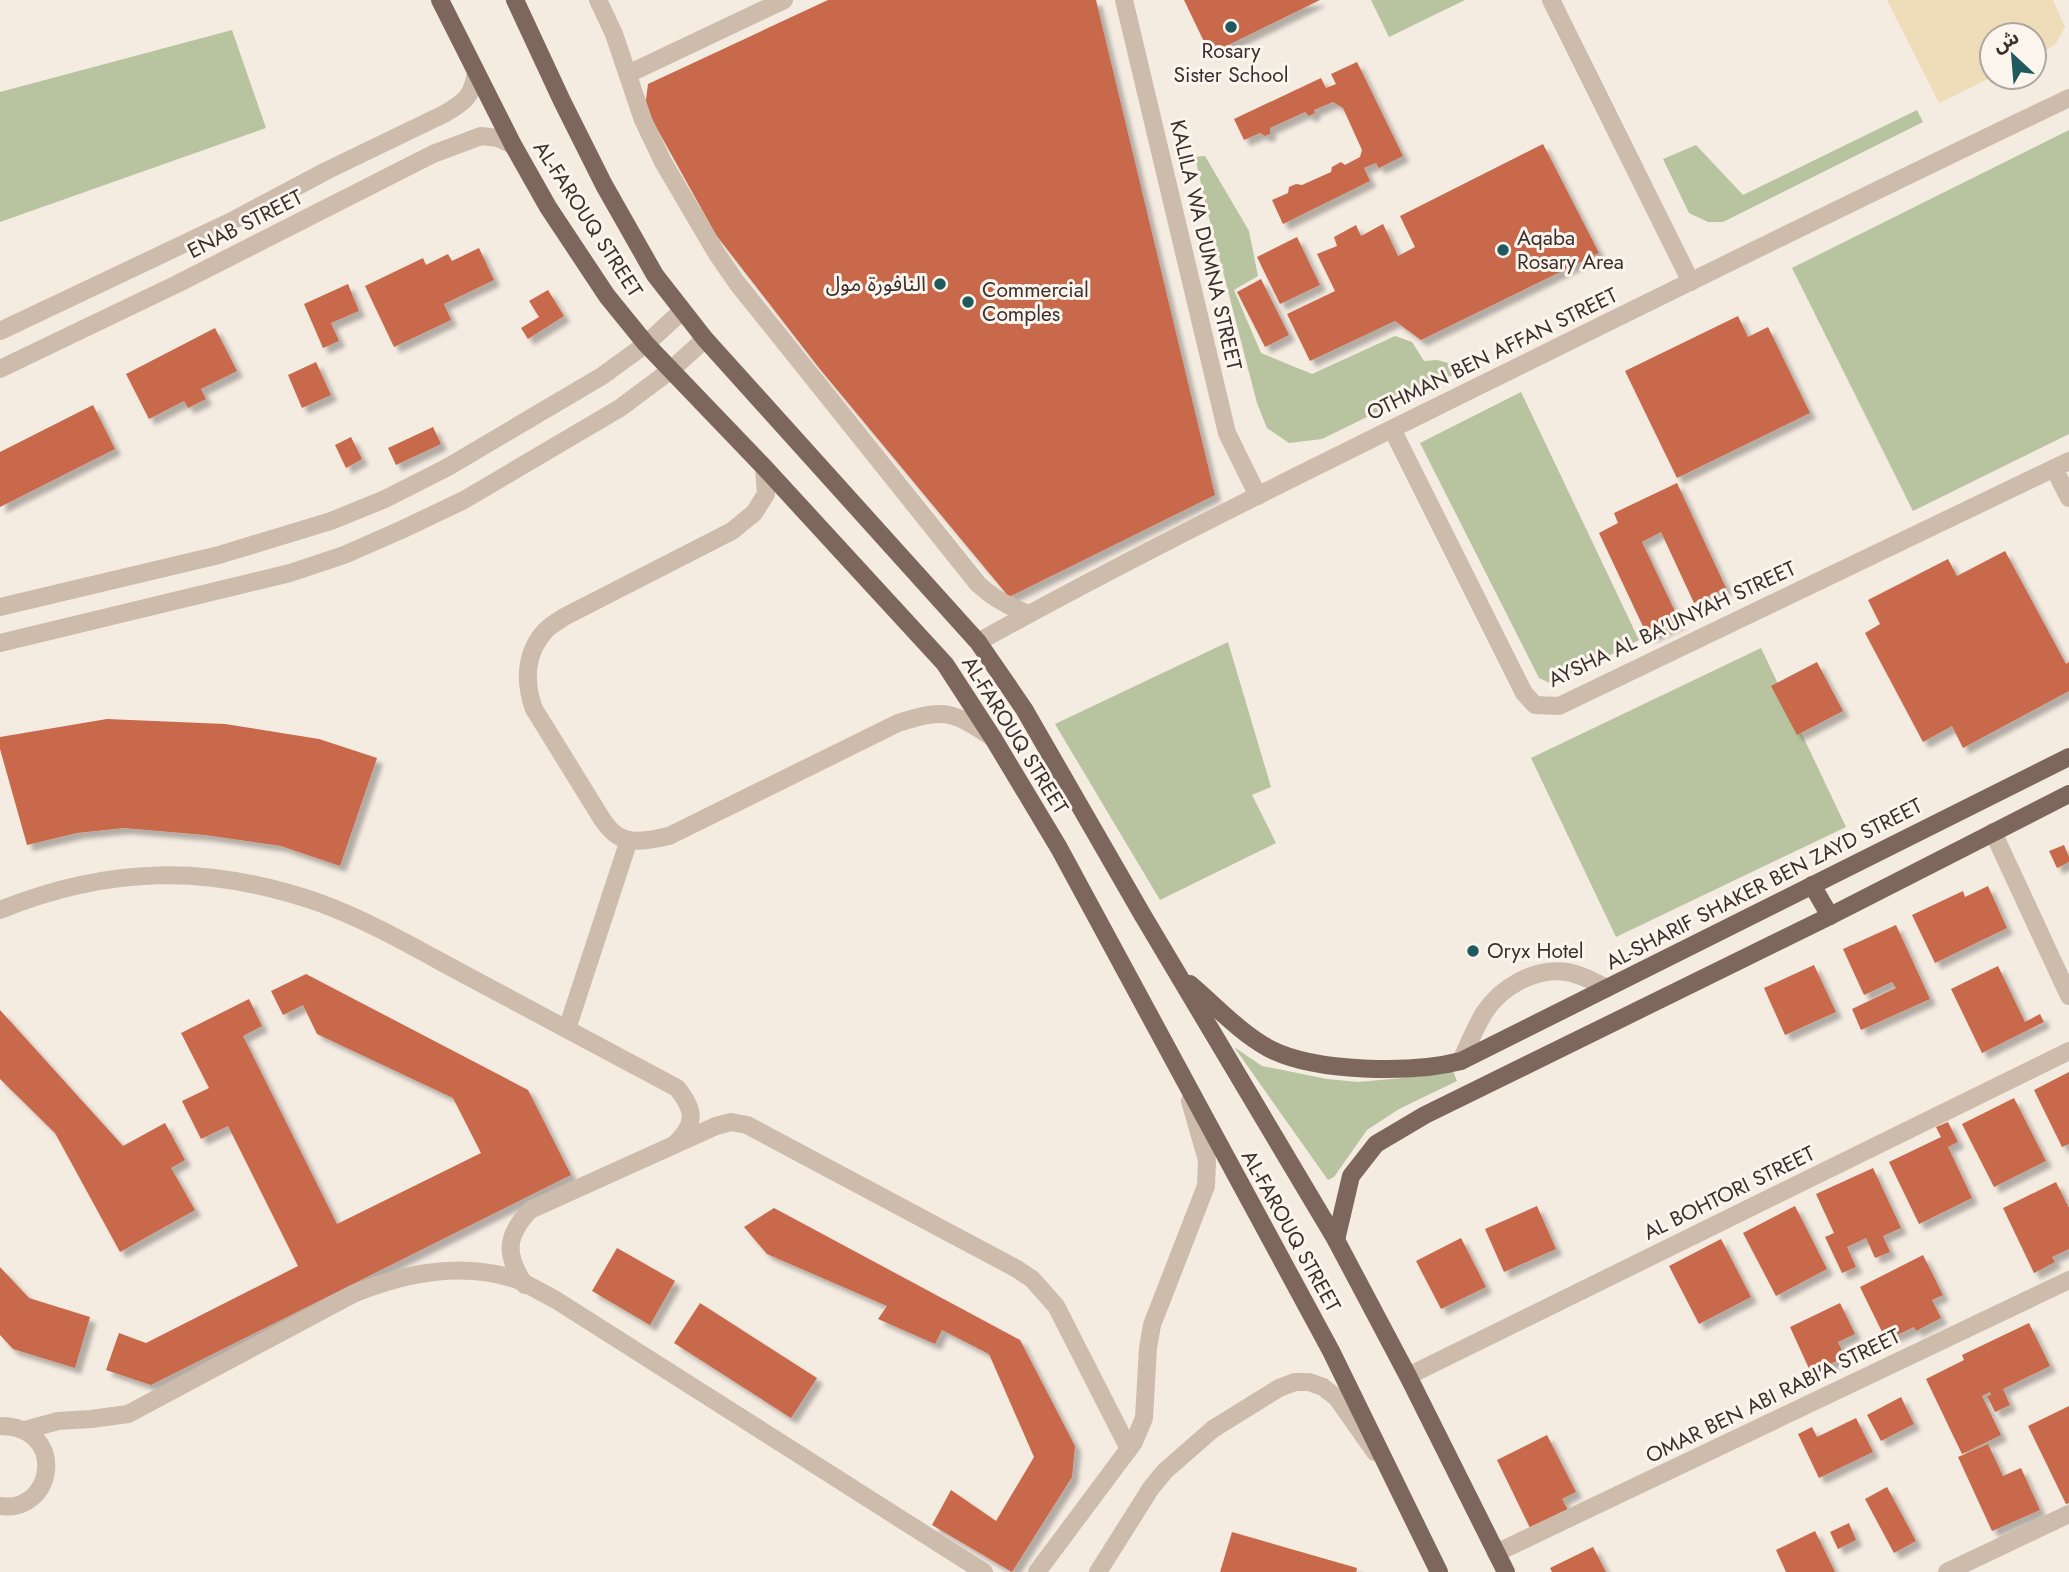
<svg xmlns="http://www.w3.org/2000/svg" width="2069" height="1572" font-family="Jost,'Noto Sans Arabic',sans-serif">
	<defs>
		<filter id="shadow"><feDropShadow dx="6" dy="6" stdDeviation="2" flood-color="#0004"/></filter>
	</defs>
	<rect width="100%" height="100%" fill="#f4ebe1"/>
	<g fill="#b8c4a0">
		<polygon points="1371,0 1465,0 1389,37"/>
		<polygon points="232,30 266,128 0,222 0,92"/>
		<polygon points="1917,110 1923,122 1723,222 1708,222 1689,213 1663,159 1696,145 1743,195"/>
		<polygon points="2069,130 2069,434 1913,511 1792,268"/>
		<polygon points="1205,156 1249,231 1258,276 1234,290 1261,353 1312,374 1395,336 1412,342 1424,361 1437,360 1467,368 1322,439 1289,443 1267,428 1257,403 1206,206 1195,157"/>
		<polygon points="1521,392 1639,640 1554,685 1539,678 1420,443"/>
		<polygon points="1228,642 1271,787 1252,795 1276,843 1160,900 1055,724"/>
		<polygon points="1761,648 1846,827 1616,937 1531,758"/>
		<polygon points="1234,1047 1262,1066 1327,1079 1358,1082 1424,1076 1453,1071 1457,1081 1399,1109 1367,1130 1334,1177 1328,1180"/>
	</g>
	<polygon fill="#efdcb8" points="1887,0 2053,0 2065,27 2055,45 2034,56 2034,35 1992,35 1992,77 1939,103"/>
	<g fill="#c8694b" filter="url(#shadow)">
		<polygon points="828,0 1096,0 1215,495 1009,597 819,368 716,235 645,107 648,84"/>
		<polygon points="1184,0 1320,0 1210,54"/>
		<polygon points="1357,62 1403,156 1379,168 1376,163 1364,168 1370,181 1283,224 1272,200 1288,193 1289,187 1296,184 1302,185 1331,172 1332,167 1341,162 1345,165 1360,157 1362,150 1343,108 1333,102 1314,110 1315,113 1309,116 1305,112 1270,128 1270,134 1265,136 1260,133 1244,140 1234,119 1321,78 1326,88 1336,84 1331,74"/>
		<polygon points="1543,144 1599,253 1421,340 1395,321 1310,361 1287,314 1335,291 1317,254 1337,246 1334,237 1356,225 1361,236 1383,224 1398,256 1415,247 1400,216"/>
		<polygon points="1297,237 1320,285 1280,304 1257,257"/>
		<polygon points="479,248 494,280 444,304 451,320 394,347 365,286 423,258 426,265 448,254 452,261"/>
		<polygon points="1261,279 1289,335 1265,347 1237,292"/>
		<polygon points="348,284 359,311 331,323 339,341 323,348 304,304"/>
		<polygon points="548,290 564,316 528,339 521,328 539,317 529,301"/>
		<polygon points="1738,316 1748,337 1768,327 1810,413 1677,478 1625,371"/>
		<polygon points="215,328 237,371 201,389 206,399 188,408 184,401 149,419 126,374"/>
		<polygon points="316,362 331,395 302,408 288,375"/>
		<polygon points="93,405 115,449 0,507 0,452"/>
		<polygon points="433,427 441,444 396,465 388,448"/>
		<polygon points="351,437 362,459 346,468 335,445"/>
		<polygon points="1677,483 1726,588 1694,603 1661,532 1642,542 1680,622 1648,637 1599,533 1618,523 1614,513"/>
		<polygon points="2005,551 2066,664 2069,662 2069,691 1963,748 1952,726 1923,742 1865,633 1880,624 1868,600 1948,559 1957,576"/>
		<polygon points="1817,662 1843,711 1797,735 1771,686"/>
		<polygon points="107,719 225,724 319,739 377,758 340,866 281,846 205,835 124,828 77,833 27,845 0,749 0,737"/>
		<polygon points="2064,845 2069,857 2069,862 2057,868 2049,851"/>
		<polygon points="1988,886 2007,928 1935,963 1912,915 1963,891 1965,897"/>
		<polygon points="1896,925 1930,999 1861,1030 1852,1009 1896,988 1892,982 1864,995 1843,949"/>
		<polygon points="1814,965 1836,1012 1785,1035 1764,988"/>
		<polygon points="1998,966 2025,1022 2040,1014 2044,1022 1982,1053 1951,989"/>
		<polygon points="306,974 528,1090 571,1175 151,1385 106,1370 119,1333 146,1343 298,1266 228,1126 201,1139 182,1101 209,1088 181,1033 249,999 262,1026 243,1036 337,1224 481,1153 453,1098 317,1034 303,1005 283,1015 271,991"/>
		<polygon points="0,1010 123,1146 165,1123 185,1160 171,1168 195,1210 120,1252 55,1133 0,1079"/>
		<polygon points="2069,1072 2069,1144 2062,1147 2034,1090"/>
		<polygon points="2014,1098 2046,1161 1994,1187 1962,1124"/>
		<polygon points="1948,1122 1958,1142 1948,1147 1972,1198 1919,1224 1889,1162 1941,1137 1936,1127"/>
		<polygon points="1873,1168 1901,1228 1883,1236 1890,1252 1875,1258 1866,1238 1847,1247 1856,1267 1842,1273 1825,1237 1834,1233 1816,1194"/>
		<polygon points="2056,1182 2069,1208 2069,1249 2052,1257 2055,1262 2034,1273 2003,1208"/>
		<polygon points="1537,1206 1556,1249 1504,1272 1485,1229"/>
		<polygon points="1795,1206 1827,1269 1776,1296 1743,1233"/>
		<polygon points="774,1208 1020,1340 1075,1446 1072,1477 1012,1572 932,1525 951,1490 996,1521 1034,1457 989,1354 942,1330 935,1344 878,1319 887,1306 767,1254 744,1227"/>
		<polygon points="1461,1238 1486,1287 1441,1309 1416,1261"/>
		<polygon points="1721,1239 1751,1297 1699,1324 1669,1266"/>
		<polygon points="617,1248 675,1281 650,1325 592,1291"/>
		<polygon points="1923,1255 1943,1295 1932,1300 1941,1318 1916,1331 1914,1327 1886,1340 1860,1287"/>
		<polygon points="0,1267 29,1298 90,1317 75,1368 13,1349 0,1335"/>
		<polygon points="700,1303 817,1378 791,1418 674,1343"/>
		<polygon points="1840,1303 1855,1334 1838,1342 1845,1357 1811,1373 1790,1327"/>
		<polygon points="2029,1323 2050,1366 2003,1389 2010,1405 1995,1412 1987,1396 1991,1395 1990,1392 1982,1396 2001,1435 1962,1454 1926,1379 1964,1360 1962,1355"/>
		<polygon points="1901,1397 1914,1424 1881,1441 1867,1415"/>
		<polygon points="2069,1406 2069,1503 2066,1504 2028,1426"/>
		<polygon points="1856,1418 1873,1452 1819,1478 1798,1434 1812,1427 1817,1437"/>
		<polygon points="1547,1435 1576,1492 1562,1499 1569,1512 1531,1530 1497,1460"/>
		<polygon points="1988,1444 2003,1476 2021,1468 2040,1510 1992,1531 1958,1457"/>
		<polygon points="1887,1487 1916,1541 1894,1553 1865,1499"/>
		<polygon points="1849,1523 1856,1540 1838,1549 1830,1532"/>
		<polygon points="1815,1531 1835,1572 1786,1572 1776,1550"/>
		<polygon points="1232,1532 1357,1568 1356,1572 1220,1572"/>
		<polygon points="1593,1547 1606,1572 1552,1572 1550,1568"/>
	</g>
	<g fill="none" stroke-linecap="round" stroke-linejoin="round">
		<g stroke="#cdbbac" stroke-width="18">
			<path d="M598,0L614,34L643,120L663,162L717,254L737,283L978,584C994,599 1009,607 1029,614"/>
			<polyline points="1124,0 1227,433 1258,496"/>
			<polyline points="1551,0 1691,282"/>
			<polyline points="628,74 784,0"/>
			<path d="M0,331L230,222L328,170L444,114C465,102 473,96 476,71"/>
			<polyline points="0,369 177,284 433,154 481,136 498,138 513,145"/>
			<polyline points="1392,429 1524,693 1535,705 1559,706 2069,461"/>
			<path d="M764,467L766,494L754,513L732,531L564,617C558,621 551,625 546,630C525,652 524,682 534,709L602,819C605,823 609,829 613,832C627,846 652,840 669,836L898,723C946,708 952,711 993,738"/>
			<polyline points="2054,468 2069,498"/>
			<polyline points="0,607 219,555 331,521 385,499 448,467 602,376 646,344 682,311"/>
			<path d="M978,642C1146,549 1319,465 1491,380C1683,285 1876,190 2069,98"/>
			<polyline points="0,643 290,573 344,555 401,530 464,500 620,408 671,370 705,339"/>
			<polyline points="1993,832 2069,996"/>
			<path d="M0,910C109,866 208,864 320,903C372,922 422,952 471,978C540,1015 608,1051 677,1088C694,1109 697,1123 676,1143"/>
			<polyline points="567,1029 629,840"/>
			<path d="M1461,1061C1468,1045 1475,1028 1484,1013C1501,987 1535,967 1567,972C1581,974 1594,982 1607,988"/>
			<path d="M525,1285C505,1255 505,1237 530,1210L716,1126L731,1122L747,1125L1017,1269L1032,1279L1056,1306L1129,1449"/>
			<polyline points="1408,1376 2069,1051"/>
			<path d="M0,1426C68,1426 55,1514 0,1506"/>
			<path d="M25,1430L58,1421L91,1419L128,1414L353,1294C404,1273 458,1262 512,1278C527,1283 542,1293 556,1300L984,1572"/>
			<polyline points="1496,1553 2069,1280"/>
			<polyline points="1037,1572 1134,1442 1144,1418 1148,1348 1152,1325 1206,1186 1207,1160 1190,1101"/>
			<polyline points="1098,1572 1151,1488 1165,1471 1213,1429 1279,1388 1295,1382 1309,1382 1323,1387 1337,1398 1375,1452"/>
			<polyline points="1947,1572 2069,1514"/>
		</g>
		<g stroke="#7d675c" stroke-width="18">
			<polyline points="440,0 513,145 548,207 607,296 646,344 764,467 945,664 993,738 1059,848 1331,1351 1439,1572"/>
			<polyline points="515,0 562,101 604,185 655,275 705,339 978,642 1024,709 1142,914 1336,1240 1408,1376 1506,1572"/>
			<polyline points="1812,885 1830,916"/>
			<path d="M1190,984C1216,1006 1239,1032 1270,1049C1315,1072 1411,1074 1461,1061L2069,757"/>
			<polyline points="1336,1240 1351,1176 1376,1144 1425,1115 1830,916 2069,794"/>
		</g>
	</g>
	<g fill="#1f5a5e" stroke="#fbf5ee" stroke-width="2.5">
		<circle cx="1231" cy="27" r="7"/>
		<circle cx="1503" cy="250" r="7"/>
		<circle cx="940" cy="284" r="7"/>
		<circle cx="968" cy="302" r="7"/>
		<circle cx="1473" cy="951" r="7"/>
	</g>
	<g text-anchor="middle" dominant-baseline="central" stroke-width="6" stroke-linejoin="round" paint-order="stroke">
		<g font-size="21" fill="#3b302b" stroke="#fbf5ee" text-anchor="start">
			<text x="1231" y="51" text-anchor="middle">Rosary<tspan x="1231" dy="24">Sister School</tspan></text>
			<text x="1517" y="238">Aqaba<tspan x="1517" dy="24">Rosary Area</tspan></text>
			<text x="926" y="284" text-anchor="end">النافورة مول</text>
			<text x="982" y="290">Commercial<tspan x="982" dy="24">Comples</tspan></text>
			<text x="1487" y="951">Oryx Hotel</text>
		</g>
		<g font-size="21" fill="#3b302b" stroke="#fbf5ee">
			<text transform="translate(588 219) rotate(57)">AL-FAROUQ STREET</text>
			<text transform="translate(245 224) rotate(-27)">ENAB STREET</text>
			<text transform="translate(1206 245) rotate(77)">KALILA WA DUMNA STREET</text>
			<text transform="translate(1492 354) rotate(-26)">OTHMAN BEN AFFAN STREET</text>
			<text transform="translate(1672 624) rotate(-25)">AYSHA AL BA'UNYAH STREET</text>
			<text transform="translate(1015 735) rotate(58)">AL-FAROUQ STREET</text>
			<text transform="translate(1764 884) rotate(-27)">AL-SHARIF SHAKER BEN ZAYD STREET</text>
			<text transform="translate(1729 1193) rotate(-26)">AL BOHTORI STREET</text>
			<text transform="translate(1291 1231) rotate(61)">AL-FAROUQ STREET</text>
			<text transform="translate(1773 1396) rotate(-26)">OMAR BEN ABI RABI'A STREET</text>
		</g>
	</g>
	<g transform="translate(2013 56) rotate(334)"><circle r="33" fill="#fbf5ee" stroke="#aea6a0" stroke-width="2"/>
	<path d="M0-5L12 26L0 18L-12 26Z" fill="#1f5a5e"/>
	<text y="-10" font-size="19" font-weight="bold" text-anchor="middle" fill="#3b302b">ش</text>
	</g>
</svg>
